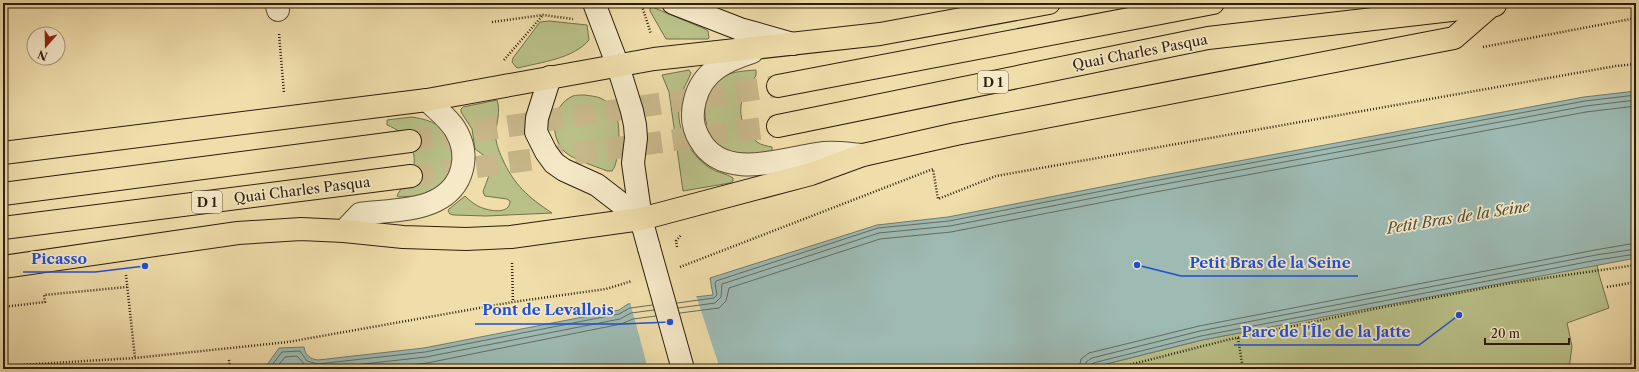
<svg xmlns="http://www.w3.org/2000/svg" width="1639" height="372" font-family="'Libre Caslon Text',serif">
	<rect width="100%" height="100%" fill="#efddaa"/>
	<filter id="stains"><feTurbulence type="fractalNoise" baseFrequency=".005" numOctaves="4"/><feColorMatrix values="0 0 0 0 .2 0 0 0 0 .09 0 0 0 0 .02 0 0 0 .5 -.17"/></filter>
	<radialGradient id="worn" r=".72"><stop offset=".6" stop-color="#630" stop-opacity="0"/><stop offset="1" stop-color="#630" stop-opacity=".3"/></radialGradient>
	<g fill="#b9c188" stroke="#72704a">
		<polygon points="650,6 705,29 708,31 709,38 708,39 666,39 650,11"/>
		<path d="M549,21L587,25L589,40C573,59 541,62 518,68L516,67L512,62L513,58L540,22Z"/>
		<path d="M689,70L691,73C688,81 683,88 681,96C673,124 687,153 710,168C717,173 726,173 733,178V181L730,183L683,191L669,92L662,75Z"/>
		<path d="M756,70V76C737,95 734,124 757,142C761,145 767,146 772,147V151C762,152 749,156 739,155C703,148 692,97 723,77C732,71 746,71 756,70Z"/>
		<path d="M585,95C590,96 596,96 600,98C620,106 620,129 618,147C617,155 617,165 612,171H607C595,166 574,160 565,152C549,137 551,105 573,96C576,95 581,95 585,95Z"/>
		<path d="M497,100C501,111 496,123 496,134C495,142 499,151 502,158C514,185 528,197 552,213L486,216L454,215L450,214L448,211L449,209L465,196C469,200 475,205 480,207C489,211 510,215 510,201L507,199L485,196L483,192C485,184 495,167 488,159C484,155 479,152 475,149L472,129L461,112V109L463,107Z"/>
		<path d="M412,117C423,119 435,121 443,130C462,150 453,185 427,194C419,197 408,196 399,197L397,196C400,188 409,182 412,172C420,152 406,132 387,125V120Z"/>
		<polygon points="1597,264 1598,271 1609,308 1567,323 1572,346 1569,369 1086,369 1202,340"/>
	</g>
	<path fill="#9dbab3" stroke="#707c70" d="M1636,91V258L1202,340L1086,369H264L279,348L304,347C305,355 310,359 318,360L424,348L619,310L628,304L713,295L710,278L877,225L948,217L1147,178L1584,97Z"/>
	<polygon fill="#efddaa" points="696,295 720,369 648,369 630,302"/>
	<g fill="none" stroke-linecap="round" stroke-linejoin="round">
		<g stroke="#646c5f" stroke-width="1">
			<polyline points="677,303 714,298 717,295 715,283 716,281 878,228 949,221 1148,182 1585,101 1636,95"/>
			<polyline points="678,308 715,303 721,297 722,284 879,233 950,226 1149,187 1586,106 1636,100"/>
			<polyline points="680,313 719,308 726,301 729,288 880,239 951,232 1150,193 1586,112 1636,106"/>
			<polyline points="269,369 282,352 300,351 307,361 318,364 425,352 619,314 630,308 653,305"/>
			<polyline points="275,369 285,357 297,356 305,365 318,369 426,357 620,319 631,313 654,310"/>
			<polyline points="372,369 427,363 621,324 633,319 656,316"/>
			<polyline points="1079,369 1081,359 1089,353 1199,326 1595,250 1636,243"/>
			<polyline points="1085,369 1086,362 1092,358 1200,331 1596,255 1636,249"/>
			<polyline points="1090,369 1090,366 1093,363 1201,336 1597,260 1636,254"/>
		</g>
		<g stroke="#c8b78a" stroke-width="22" stroke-dasharray="22 11" stroke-linecap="butt">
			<polyline points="410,141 778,86"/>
			<polyline points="411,176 778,126"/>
		</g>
		<defs>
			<g id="street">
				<polyline points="276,3 278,10"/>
				<path d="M752,52C727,60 702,71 695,100C691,115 692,127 700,140C724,183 786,157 824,153C837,152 850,154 863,155"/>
				<path d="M344,231L360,214C383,211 415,211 435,201C464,187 471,155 455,129C448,118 436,109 427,100"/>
			</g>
			<g id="secondary">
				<polyline points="594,3 618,66 632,111 635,125 636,138 633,163 641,219 649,248"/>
				<polyline points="673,3 740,29 793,44"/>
				<polyline points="550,77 537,118 536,132 546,152 554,163 564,170 597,185 641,219"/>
			</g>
			<g id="primary">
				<polyline points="778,86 1213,3"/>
				<polyline points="778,126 1208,38 1495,5"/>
				<polyline points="3,153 427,100 654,59 880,34 1049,3"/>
				<polyline points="3,194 410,141"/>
				<polyline points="3,228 411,176"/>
				<polyline points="3,267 238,233 301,229 344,231 403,237 466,239 511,237 641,219 811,174 863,155 956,134 1454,38 1492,5"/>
			</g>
		</defs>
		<use href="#street" stroke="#5d4e33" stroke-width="24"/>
		<use href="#secondary" stroke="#2c1e0b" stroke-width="24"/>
		<use href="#primary" stroke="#2c1e0b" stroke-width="24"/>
		<g stroke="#2c1e0b" stroke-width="2.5" stroke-dasharray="1 2" stroke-linecap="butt">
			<polyline points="641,3 651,34"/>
			<polyline points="622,5 631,3"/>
			<polyline points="492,22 543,15 573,19"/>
			<polyline points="279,34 284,93"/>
			<polyline points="1483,47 1636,18"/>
			<polyline points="504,60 543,15"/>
			<polyline points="677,247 676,241 681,235"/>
			<polyline points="512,263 513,302"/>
			<polyline points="680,267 933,169 938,199 996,176 1616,66 1636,64"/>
			<polyline points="126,275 135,358"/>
			<polyline points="1607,287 1636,282"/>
			<polyline points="3,307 45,302 44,295 127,287"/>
			<polyline points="1238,338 1243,369"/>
			<polyline points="229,360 230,369"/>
			<polyline points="3,366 135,358 288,342 513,302 606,289 632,281"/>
			<polyline points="1113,369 1227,340 1379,308 1511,283 1636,265"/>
		</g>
		<use href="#street" stroke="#f5e9c8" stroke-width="22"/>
		<use href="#secondary" stroke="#f5e9c8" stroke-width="22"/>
		<use href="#primary" stroke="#efddaa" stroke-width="22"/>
		<defs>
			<polyline id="secondary-bridge" points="649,248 683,369"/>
		</defs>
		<use href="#secondary-bridge" stroke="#2c1e0b" stroke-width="24" stroke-linecap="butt"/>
		<use href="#secondary-bridge" stroke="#f5e9c8" stroke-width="22"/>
	</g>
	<g text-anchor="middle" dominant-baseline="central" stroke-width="3.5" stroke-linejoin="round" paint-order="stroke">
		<g fill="#f5e9c8" stroke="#685b44" stroke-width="1">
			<rect x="978" y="71" width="30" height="22" rx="3"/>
			<rect x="192" y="191" width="30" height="22" rx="3"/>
		</g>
		<g font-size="13" font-weight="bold" fill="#2c1e0b">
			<text x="993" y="82">D 1</text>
			<text x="207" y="202">D 1</text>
		</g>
		<g font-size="14" fill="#2c1e0b" stroke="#f5e9c8">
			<text transform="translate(1140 52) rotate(-11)">Quai Charles Pasqua</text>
			<text transform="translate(302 190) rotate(-7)">Quai Charles Pasqua</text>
		</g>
		<g font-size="15" font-style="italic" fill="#4e4d3d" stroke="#f5e9c8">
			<text transform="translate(1458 217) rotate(-9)">Petit Bras de la Seine</text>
		</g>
	</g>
	<path fill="none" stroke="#1d4ed8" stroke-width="1.5" d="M145 266L95 272H23M1137 265L1181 276H1358M670 322L622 324H475M1459 315L1419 345H1234"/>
	<g fill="#1d4ed8" stroke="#f5e9c8" stroke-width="1.5">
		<circle cx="145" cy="266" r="4"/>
		<circle cx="1137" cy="265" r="4"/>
		<circle cx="670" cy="322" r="4"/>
		<circle cx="1459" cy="315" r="4"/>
	</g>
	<g font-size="15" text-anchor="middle" font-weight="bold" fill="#1d4ed8" stroke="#f5e9c8" stroke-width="3.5" stroke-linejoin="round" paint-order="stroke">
		<text x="59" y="264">Picasso</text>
		<text x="1270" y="268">Petit Bras de la Seine</text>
		<text x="548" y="315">Pont de Levallois</text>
		<text x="1326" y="337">Parc de l'Île de la Jatte</text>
	</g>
	<rect width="1639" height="372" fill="none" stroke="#efddaa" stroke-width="16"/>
	<rect x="4" y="4" width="1631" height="364" fill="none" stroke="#2c1e0b" stroke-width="2"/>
	<rect x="8" y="8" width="1623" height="356" fill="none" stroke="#2c1e0b"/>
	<g transform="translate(46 46) rotate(200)"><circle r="19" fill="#f5e9c8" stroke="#a5987c"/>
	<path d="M0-3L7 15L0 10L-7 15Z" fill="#8f2418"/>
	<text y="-6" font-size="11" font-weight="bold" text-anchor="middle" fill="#2c1e0b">N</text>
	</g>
	<path d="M1485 338v6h84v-6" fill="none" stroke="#2c1e0b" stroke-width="2"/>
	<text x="1491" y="338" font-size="12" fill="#2c1e0b" stroke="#f5e9c8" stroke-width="3" paint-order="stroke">20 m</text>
	<rect width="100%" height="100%" filter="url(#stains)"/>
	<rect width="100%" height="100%" fill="url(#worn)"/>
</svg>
